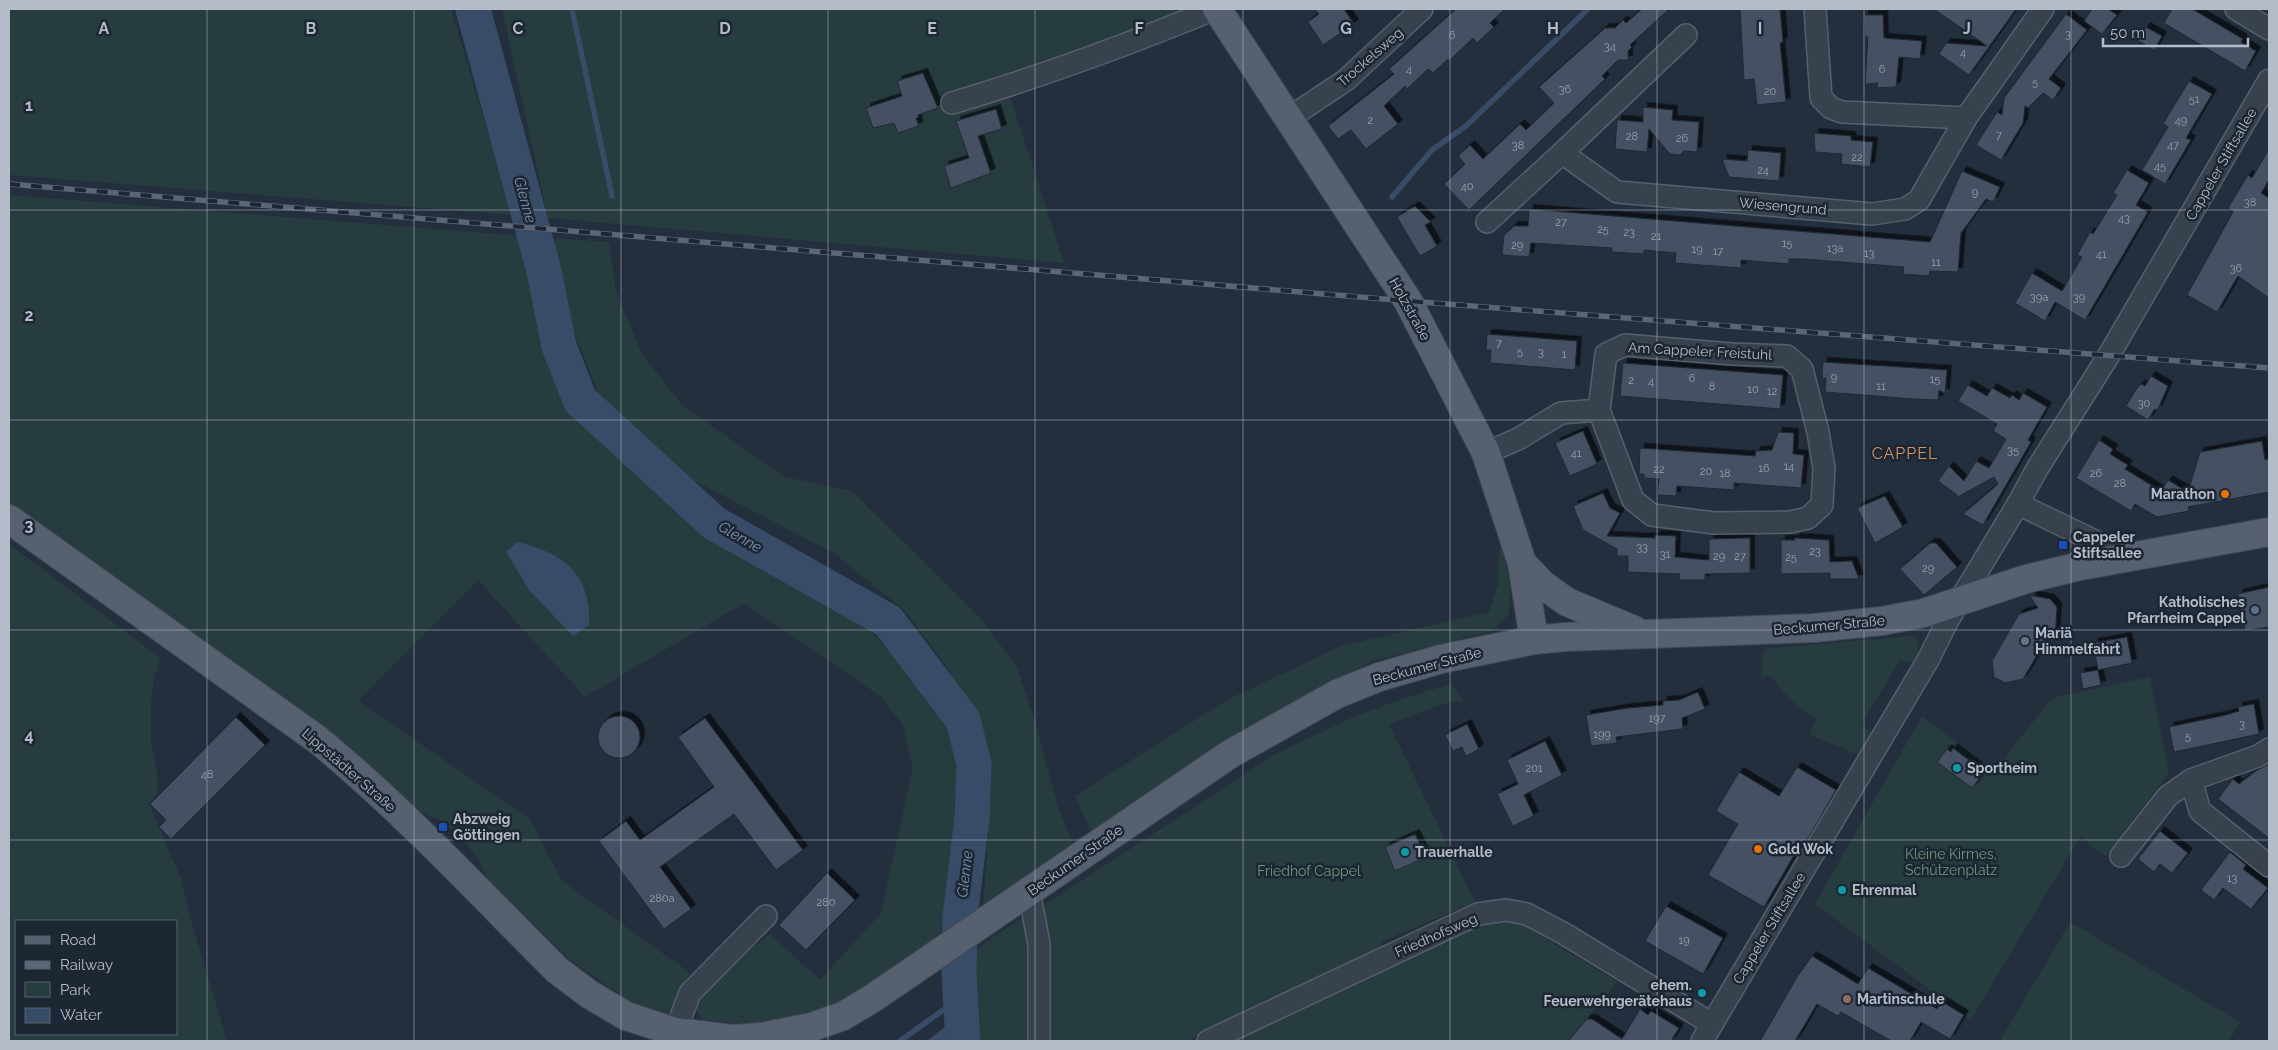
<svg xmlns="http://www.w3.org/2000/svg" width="2278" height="1050" font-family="Raleway,sans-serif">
	<defs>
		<filter id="shadow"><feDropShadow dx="4.5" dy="-4.5" stdDeviation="0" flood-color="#0009"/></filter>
	</defs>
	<rect width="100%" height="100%" fill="#242f3e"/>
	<g fill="#263c3f" fill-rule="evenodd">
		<polygon points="9,9 451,9 513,215 9,175"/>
		<polygon points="502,9 1199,9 1005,81 1064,263 548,218"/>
		<path d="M9,195L523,236L547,355L573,411L652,489L714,536L869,630L922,683L950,728L958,766L954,825L942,940C901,965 837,1014 791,1021C761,1025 733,1023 703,1020C698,1013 692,1005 696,996C701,981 756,946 770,934L820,980L881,913L913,768L903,725L880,696L744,603L585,697L478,580L358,701L530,819L562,881L689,972L679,1005L666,1013L631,1002L570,960L488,880L475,854L444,822L420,812L327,730L9,506Z"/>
		<polygon points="551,238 609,242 616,291 642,354 683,406 785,477 852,491 981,619 1017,667 1038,732 1058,807 1075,848 983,912 989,817 986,762 975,717 946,666 905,611 834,553 666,466 602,402 570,322"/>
		<polygon points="1500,537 1510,584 1509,614 1492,631 1372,661 1241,732 1093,836 1075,796 1227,700 1341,646 1489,612 1498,585"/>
		<path d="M9,544L160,658L154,678L151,702V741L157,772V795L149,804L181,879L190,918L227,1041H9ZM16,921H176V1034H16Z"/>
		<path d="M1910,636L1916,639L1920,656L1916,663L1900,660L1860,726L1874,734L1861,756L1810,735L1816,718C1796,708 1783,693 1771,675L1761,676L1764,649Z"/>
		<polygon points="2150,677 2169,773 2106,856 2080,837 1971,1020 1815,904 1922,716 1994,771 2052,698"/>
		<polygon points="1452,684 1463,701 1449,702 1389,724 1475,902 1381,942 1384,948 1203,1032 1188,1041 977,1041 971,954 997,934 1046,904 1272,756 1353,717 1407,697"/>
		<polygon points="1495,921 1511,921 1523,925 1618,982 1568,1041 1229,1041 1478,926"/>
		<polygon points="2070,922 2240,1022 2229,1041 2000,1041"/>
	</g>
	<g fill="#394c67">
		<path d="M517,542C564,553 591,574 589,625L573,636L530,591L506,552Z"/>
		<polygon points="974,1004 977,1041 927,1041"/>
	</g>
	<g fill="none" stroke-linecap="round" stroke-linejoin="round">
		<g stroke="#394c67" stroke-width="5.5">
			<polyline points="572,9 612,196"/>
			<polyline points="1392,197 1432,150 1466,126 1588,9"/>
			<polyline points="900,1041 960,998"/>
		</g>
		<polyline stroke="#394c67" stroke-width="35" points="473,9 544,271 559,346 580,400 714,523 888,621 963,720 974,764 972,818 960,917 959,975 963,1041"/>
	</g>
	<g fill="#455162" stroke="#1f2835" filter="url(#shadow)">
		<polygon points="1315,9 1344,9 1354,24 1323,45 1308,22 1319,14"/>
		<polygon points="1456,9 1505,9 1490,23 1494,27 1477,43 1473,38 1449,61 1448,59 1433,73 1428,69 1407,89 1405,86 1384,106 1398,124 1366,149 1351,130 1338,139 1328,126 1394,74 1389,69"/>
		<polygon points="1642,9 1669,9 1630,45 1632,47 1628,51 1628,60 1618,60 1602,76 1605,79 1469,210 1444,184 1465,164 1458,156 1470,145 1483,159 1520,124 1526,130 1554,103 1539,87 1605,28 1615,28 1623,20 1626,23"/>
		<polygon points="1740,9 1780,9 1783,42 1780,43 1786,102 1757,105 1754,79 1744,80"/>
		<polygon points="1934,9 2016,9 1969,75 1939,54 1946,43 1987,46"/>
		<polygon points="2092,9 2108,9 2117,15 2102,34 2084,21"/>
		<polygon points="2172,9 2192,9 2243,39 2241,42 2256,51 2245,71 2164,23"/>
		<polygon points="2066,14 2087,30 2049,79 2061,88 2053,100 2043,93 2028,108 2025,106 2023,123 2001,160 1976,145 1997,112 2002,115 2004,98"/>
		<polygon points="1864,15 1883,15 1884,38 1922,41 1920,59 1899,57 1896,87 1877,88 1878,83 1865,84 1868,37 1865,37"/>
		<polygon points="2146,27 2162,36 2154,50 2137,40"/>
		<polygon points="923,73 938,108 918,115 919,117 916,118 919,126 898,133 894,123 873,128 866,108 902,96 897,81"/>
		<polygon points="2189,81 2212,94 2186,138 2191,140 2165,184 2142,170 2168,127 2163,124"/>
		<polygon points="1643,107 1673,110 1672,120 1699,122 1697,152 1684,151 1680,155 1670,154 1649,129 1647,152 1615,149 1617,120 1643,122"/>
		<polygon points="996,109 1002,129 978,136 991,173 951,188 944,166 969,158 956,121"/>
		<polygon points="1814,133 1851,136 1851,140 1873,142 1870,167 1841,164 1842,154 1815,152"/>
		<polygon points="2269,149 2269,180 2261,193 2269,198 2269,298 2238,276 2217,312 2187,295 2233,212 2228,208 2248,175 2252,178"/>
		<polygon points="1748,150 1781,153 1779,181 1729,177 1722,159 1747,161"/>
		<polygon points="2127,170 2149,183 2136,205 2148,212 2085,320 2055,302 2045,321 2015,303 2032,273 2062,291 2082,257 2077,255 2090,232 2093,234 2117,195 2113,193"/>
		<polygon points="1962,171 2000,187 1993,202 1986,199 1961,233 1958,272 1930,271 1929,276 1903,274 1904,267 1804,259 1789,259 1789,264 1741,260 1741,268 1675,263 1676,253 1644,250 1644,254 1612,252 1612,248 1531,243 1529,257 1502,255 1504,235 1514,226 1528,226 1529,209 1930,242"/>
		<polygon points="1415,206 1431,222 1425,225 1437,246 1420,256 1397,217"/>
		<polygon points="1487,334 1577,341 1575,370 1490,363 1491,350 1486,350"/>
		<polygon points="1823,362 1947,370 1945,394 1939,390 1938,400 1914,399 1825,392 1826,378 1822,378"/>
		<polygon points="1623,363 1783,375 1780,409 1620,396"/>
		<polygon points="2151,376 2168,386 2158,409 2154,410 2148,420 2126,406 2135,391 2141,384 2145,386"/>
		<polygon points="1968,385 1987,396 1992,388 2010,398 2012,395 2019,400 2023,393 2047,407 2028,440 2031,442 1983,525 1963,514 1998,484 1994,477 1954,499 1957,495 1938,481 1949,466 1964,481 1976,461 1989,468 2006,439 1993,431 1997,424 1958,401"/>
		<polygon points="1583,431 1597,464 1570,476 1555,443"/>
		<polygon points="1778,432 1794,433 1793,454 1804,455 1801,488 1734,483 1734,490 1677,486 1676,496 1657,495 1659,479 1644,478 1644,474 1639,474 1640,448 1755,456 1756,451 1772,450"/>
		<polygon points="2099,440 2113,449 2110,454 2128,465 2125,469 2161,491 2168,480 2188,492 2200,452 2262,441 2265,460 2269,459 2269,492 2188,507 2189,511 2157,517 2135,504 2131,511 2076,478"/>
		<polygon points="1603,493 1610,508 1620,513 1607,536 1655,538 1655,535 1676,536 1675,557 1709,560 1709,539 1750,538 1750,573 1705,574 1705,580 1679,580 1680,574 1628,572 1628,556 1617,556 1617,549 1583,530 1573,506"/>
		<polygon points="1885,496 1903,527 1875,543 1857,508"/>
		<polygon points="1795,538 1829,540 1830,562 1852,561 1859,579 1830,579 1830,573 1781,574 1781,540 1795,540"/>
		<polygon points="1930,543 1936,543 1957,567 1924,595 1900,569"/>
		<polygon points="2269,587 2269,627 2245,631 2238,594"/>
		<polygon points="2029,595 2050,599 2057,607 2055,639 2049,635 2023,679 2005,683 1994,677 1992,661 2019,614 2038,608"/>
		<polygon points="2127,637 2132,663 2098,670 2093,643"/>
		<polygon points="2098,670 2101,685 2083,689 2080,673"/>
		<polygon points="1698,692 1705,709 1682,718 1683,729 1616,737 1617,743 1591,746 1586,715 1628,708 1663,705 1663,701 1679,700"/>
		<polygon points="2254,704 2259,734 2174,752 2169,727 2226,715 2239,711 2238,707"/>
		<circle cx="619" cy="737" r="21"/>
		<polygon points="236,717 265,745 171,839 159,827 166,820 150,804"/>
		<polygon points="705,718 803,850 776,870 734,814 660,867 691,909 664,929 599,841 626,821 640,840 714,787 678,737"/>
		<polygon points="1467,724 1479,749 1466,756 1462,747 1453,751 1445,735"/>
		<polygon points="1545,741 1562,775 1524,795 1534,816 1513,826 1497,794 1518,784 1507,760"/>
		<polygon points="1953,748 1978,767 1975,771 1982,775 1972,788 1937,762 1947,749 1951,752"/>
		<polygon points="2269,764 2269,838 2218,799 2233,779 2239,784 2257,770"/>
		<polygon points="1797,767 1836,790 1803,847 1800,845 1764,907 1708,875 1738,824 1716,811 1739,772 1779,796"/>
		<polygon points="2160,831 2188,853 2172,873 2160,864 2154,872 2138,859"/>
		<polygon points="1415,834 1426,857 1395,871 1385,847"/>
		<polygon points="2230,852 2246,865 2243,869 2268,888 2251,909 2223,888 2214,900 2201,890"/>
		<polygon points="827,873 855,900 806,950 779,925"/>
		<polygon points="1666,906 1723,938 1703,974 1645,941"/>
		<polygon points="1812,956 1858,984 1868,968 1937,1009 1941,1001 1964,1015 1950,1039 1921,1022 1910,1041 1891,1041 1841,1012 1838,1016 1817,1004 1795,1041 1760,1041 1797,977"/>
		<polygon points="1640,1009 1648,1015 1651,1011 1679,1028 1671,1041 1568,1041 1587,1019 1592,1019 1622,1039"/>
	</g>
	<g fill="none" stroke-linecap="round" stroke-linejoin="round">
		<defs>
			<g id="minor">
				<polyline points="1815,9 1821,98 1831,108 1842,112 1966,118"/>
				<polyline points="2236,9 2269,29"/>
				<polyline points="1686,35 1562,153 1617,192 1872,214 1905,209 1919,200 1966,118 2043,9"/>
				<path d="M952,103C1043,76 1127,45 1215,9"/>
				<polyline points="1289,118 1346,80 1422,9"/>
				<polyline points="1487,222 1562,153"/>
				<polyline points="1486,453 1518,439 1561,413 1599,410 1606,354 1625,345 1731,354 1787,356 1802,369 1818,432 1824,468 1822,505 1808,518 1790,522 1714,523 1652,515 1633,500 1599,410"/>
				<polyline points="2018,504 2128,557"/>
				<polyline points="2269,749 2258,756 2191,780 2200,811 2269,866"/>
				<polyline points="2121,856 2168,796 2191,780"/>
				<polyline points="1029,891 1039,944 1039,1041"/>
				<polyline points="675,1032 690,993 766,916"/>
				<polyline points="1208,1041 1478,914 1506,910 1527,914 1563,933 1712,1024"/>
				<polyline points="1702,1041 1928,660 1948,620 2018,504 2037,469 2109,355 2269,80"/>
			</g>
			<g id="major">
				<polyline points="1217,9 1408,301 1486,453 1522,563 1534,640"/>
				<path d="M9,519L318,740C403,810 479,892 557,970L589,994L626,1016L675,1032L733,1039L761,1037L812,1027L843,1016L873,998L1230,754L1337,694L1379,677L1441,659L1534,640L1565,637L1814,628L1882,621L1924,613L2026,579L2080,566L2269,532"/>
				<polyline points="1522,563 1543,585 1567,602 1634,630"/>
			</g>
		</defs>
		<use href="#minor" stroke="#565f6c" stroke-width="24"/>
		<use href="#major" stroke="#414a57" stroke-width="30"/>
		<use href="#minor" stroke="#38414e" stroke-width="21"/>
		<use href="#major" stroke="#56606e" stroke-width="28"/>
		<defs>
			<polyline id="rail" points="9,184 1408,301 2269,368"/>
		</defs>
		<use href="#rail" stroke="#5a6575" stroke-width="5.5"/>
		<use href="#rail" stroke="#1d2633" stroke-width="4" stroke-dasharray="11" stroke-linecap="butt"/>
	</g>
	<path fill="none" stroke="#b4bcc9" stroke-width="1" stroke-opacity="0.55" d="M207,9V1041M414,9V1041M621,9V1041M828,9V1041M1035,9V1041M1243,9V1041M1450,9V1041M1657,9V1041M1864,9V1041M2071,9V1041M9,210H2269M9,420H2269M9,630H2269M9,840H2269"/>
	<g fill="#e8710a" stroke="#1d2633" stroke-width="2">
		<circle cx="2225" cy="494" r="5"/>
		<circle cx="1758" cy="849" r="5"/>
	</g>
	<g fill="#1a4fb4" stroke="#1d2633" stroke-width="2">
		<rect x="2058" y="540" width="10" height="10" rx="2.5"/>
		<rect x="438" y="822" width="10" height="10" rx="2.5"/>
	</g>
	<circle fill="#5c6f8a" stroke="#1d2633" stroke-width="2" cx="2255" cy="610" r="5"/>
	<circle fill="#6b7280" stroke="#1d2633" stroke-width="2" cx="2025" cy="641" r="5"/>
	<g fill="#0f9aa8" stroke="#1d2633" stroke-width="2">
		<circle cx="1957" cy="768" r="5"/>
		<circle cx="1405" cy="852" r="5"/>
		<circle cx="1842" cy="890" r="5"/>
		<circle cx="1702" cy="993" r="5"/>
	</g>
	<circle fill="#8d6e63" stroke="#1d2633" stroke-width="2" cx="1847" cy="999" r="5"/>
	<g text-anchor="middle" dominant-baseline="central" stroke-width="5" stroke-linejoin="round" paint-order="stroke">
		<g font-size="11" fill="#98a1af">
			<text x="2068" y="34">3</text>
			<text x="1452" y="35">6</text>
			<text x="1610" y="46">34</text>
			<text x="1963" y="52">4</text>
			<text x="1409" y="69">4</text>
			<text x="1882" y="69">6</text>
			<text x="2035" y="82">5</text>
			<text x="1565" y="89">36</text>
			<text x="1770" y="91">20</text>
			<text x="2194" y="99">51</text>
			<text x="1370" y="120">2</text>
			<text x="2181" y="120">49</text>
			<text x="1999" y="135">7</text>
			<text x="1632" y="136">28</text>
			<text x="1682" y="138">26</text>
			<text x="1518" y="145">38</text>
			<text x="2173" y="145">47</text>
			<text x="1857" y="157">22</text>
			<text x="2160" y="166">45</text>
			<text x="1763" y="170">24</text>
			<text x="1467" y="186">40</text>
			<text x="1975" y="192">9</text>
			<text x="2250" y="202">38</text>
			<text x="2124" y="218">43</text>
			<text x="1561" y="222">27</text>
			<text x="1603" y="229">25</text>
			<text x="1629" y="232">23</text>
			<text x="1656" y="236">21</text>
			<text x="1787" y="243">15</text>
			<text x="1517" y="245">29</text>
			<text x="1835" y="248">13a</text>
			<text x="1697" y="249">19</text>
			<text x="1718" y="251">17</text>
			<text x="1869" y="253">13</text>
			<text x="2101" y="254">41</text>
			<text x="1936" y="262">11</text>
			<text x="2236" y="268">36</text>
			<text x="2039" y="297">39a</text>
			<text x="2079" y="297">39</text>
			<text x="1499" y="343">7</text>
			<text x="1520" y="351">5</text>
			<text x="1541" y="352">3</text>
			<text x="1564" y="354">1</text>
			<text x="1834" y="377">9</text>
			<text x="1692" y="378">6</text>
			<text x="1935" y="379">15</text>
			<text x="1631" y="380">2</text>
			<text x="1651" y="381">4</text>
			<text x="1712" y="386">8</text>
			<text x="1881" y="386">11</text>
			<text x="1753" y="389">10</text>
			<text x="1772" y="391">12</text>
			<text x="2144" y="403">30</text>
			<text x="2013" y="450">35</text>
			<text x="1576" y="453">41</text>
			<text x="1789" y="466">14</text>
			<text x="1764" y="468">16</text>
			<text x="1659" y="469">22</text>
			<text x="1706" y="471">20</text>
			<text x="1725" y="473">18</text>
			<text x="2096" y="473">26</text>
			<text x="2120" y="483">28</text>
			<text x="1642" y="547">33</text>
			<text x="1815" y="551">23</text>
			<text x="1665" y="554">31</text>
			<text x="1719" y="556">29</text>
			<text x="1740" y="556">27</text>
			<text x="1791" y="557">25</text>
			<text x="1928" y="568">29</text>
			<text x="1657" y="718">197</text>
			<text x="2242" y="724">3</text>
			<text x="1602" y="734">199</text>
			<text x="2188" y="736">5</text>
			<text x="1534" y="768">201</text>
			<text x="207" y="774">48</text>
			<text x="2232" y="878">13</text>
			<text x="662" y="898">280a</text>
			<text x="826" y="902">280</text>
			<text x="1684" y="940">19</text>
		</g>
		<g font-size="14" fill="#b4bcc9" stroke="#1d2633">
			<text transform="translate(1370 57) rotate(-41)">Trockelsweg</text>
			<text transform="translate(2221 164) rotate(-60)">Cappeler Stiftsallee</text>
			<text transform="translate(1783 206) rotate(5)">Wiesengrund</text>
			<text transform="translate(1410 309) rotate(61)">Holzstraße</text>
			<text transform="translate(1700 351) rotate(3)">Am Cappeler Freistuhl</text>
			<text transform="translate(1829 625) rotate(-5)">Beckumer Straße</text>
			<text transform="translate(1427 666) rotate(-15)">Beckumer Straße</text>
			<text transform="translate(349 770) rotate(41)">Lippstädter Straße</text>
			<text transform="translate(1075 860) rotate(-35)">Beckumer Straße</text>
			<text transform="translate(1769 928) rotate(-59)">Cappeler Stiftsallee</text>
			<text transform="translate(1436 935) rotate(-24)">Friedhofsweg</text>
		</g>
		<g font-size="14" font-weight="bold" fill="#b4bcc9" stroke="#1d2633" text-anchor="start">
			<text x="2215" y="494" text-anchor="end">Marathon</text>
			<text x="2073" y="537">Cappeler<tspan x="2073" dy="16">Stiftsallee</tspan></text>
			<text x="2245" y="602" text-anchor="end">Katholisches<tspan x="2245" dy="16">Pfarrheim Cappel</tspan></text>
			<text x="2035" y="633">Mariä<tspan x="2035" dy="16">Himmelfahrt</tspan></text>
			<text x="1967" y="768">Sportheim</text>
			<text x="453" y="819">Abzweig<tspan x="453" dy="16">Göttingen</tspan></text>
			<text x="1768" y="849">Gold Wok</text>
			<text x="1415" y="852">Trauerhalle</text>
			<text x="1852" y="890">Ehrenmal</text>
			<text x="1692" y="985" text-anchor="end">ehem.<tspan x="1692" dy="16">Feuerwehrgerätehaus</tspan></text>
			<text x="1857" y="999">Martinschule</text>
		</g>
		<g font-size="14" fill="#6b9a76" stroke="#1d2633">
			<text x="1951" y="854">Kleine Kirmes,<tspan x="1951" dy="16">Schützenplatz</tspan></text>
			<text x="1309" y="871">Friedhof Cappel</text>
		</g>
		<g font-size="15" font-style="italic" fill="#7c92b1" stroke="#1d2633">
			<text transform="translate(525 200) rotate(75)">Glenne</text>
			<text transform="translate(740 537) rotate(30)">Glenne</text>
			<text transform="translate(965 874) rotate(-83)">Glenne</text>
		</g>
		<g font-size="16" letter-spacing="1" fill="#d59563" stroke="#1d2633">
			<text x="1905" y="453">CAPPEL</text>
		</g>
	</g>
	<g font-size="16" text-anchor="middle" font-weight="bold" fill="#b4bcc9" stroke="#1d2633" stroke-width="5" stroke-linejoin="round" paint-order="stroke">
		<text x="104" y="34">A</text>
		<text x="311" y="34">B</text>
		<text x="518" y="34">C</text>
		<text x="725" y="34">D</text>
		<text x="932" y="34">E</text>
		<text x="1139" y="34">F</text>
		<text x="1346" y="34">G</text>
		<text x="1553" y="34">H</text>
		<text x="1760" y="34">I</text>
		<text x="1967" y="34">J</text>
		<text x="29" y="111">1</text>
		<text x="29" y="321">2</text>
		<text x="29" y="531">3</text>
		<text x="29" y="741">4</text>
	</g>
	<rect width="2278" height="1050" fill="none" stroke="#b4bcc9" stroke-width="20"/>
	<rect x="15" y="920" width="162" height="115" fill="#1d2633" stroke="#59626f"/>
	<rect x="25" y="936" width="25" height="8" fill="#56606e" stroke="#59626f"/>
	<text x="60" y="945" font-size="15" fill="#b4bcc9">Road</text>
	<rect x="25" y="961" width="25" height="8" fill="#5a6575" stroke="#59626f"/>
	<text x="60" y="970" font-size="15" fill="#b4bcc9">Railway</text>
	<rect x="25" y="982" width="25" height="15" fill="#263c3f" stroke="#59626f"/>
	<text x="60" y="995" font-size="15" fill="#b4bcc9">Park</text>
	<rect x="25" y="1008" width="25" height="15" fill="#394c67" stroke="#59626f"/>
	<text x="60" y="1020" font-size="15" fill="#b4bcc9">Water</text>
	<path d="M2103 38v8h145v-8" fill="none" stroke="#b4bcc9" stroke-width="2.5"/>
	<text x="2110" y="38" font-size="15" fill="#b4bcc9" stroke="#1d2633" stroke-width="4" paint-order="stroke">50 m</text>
</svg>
